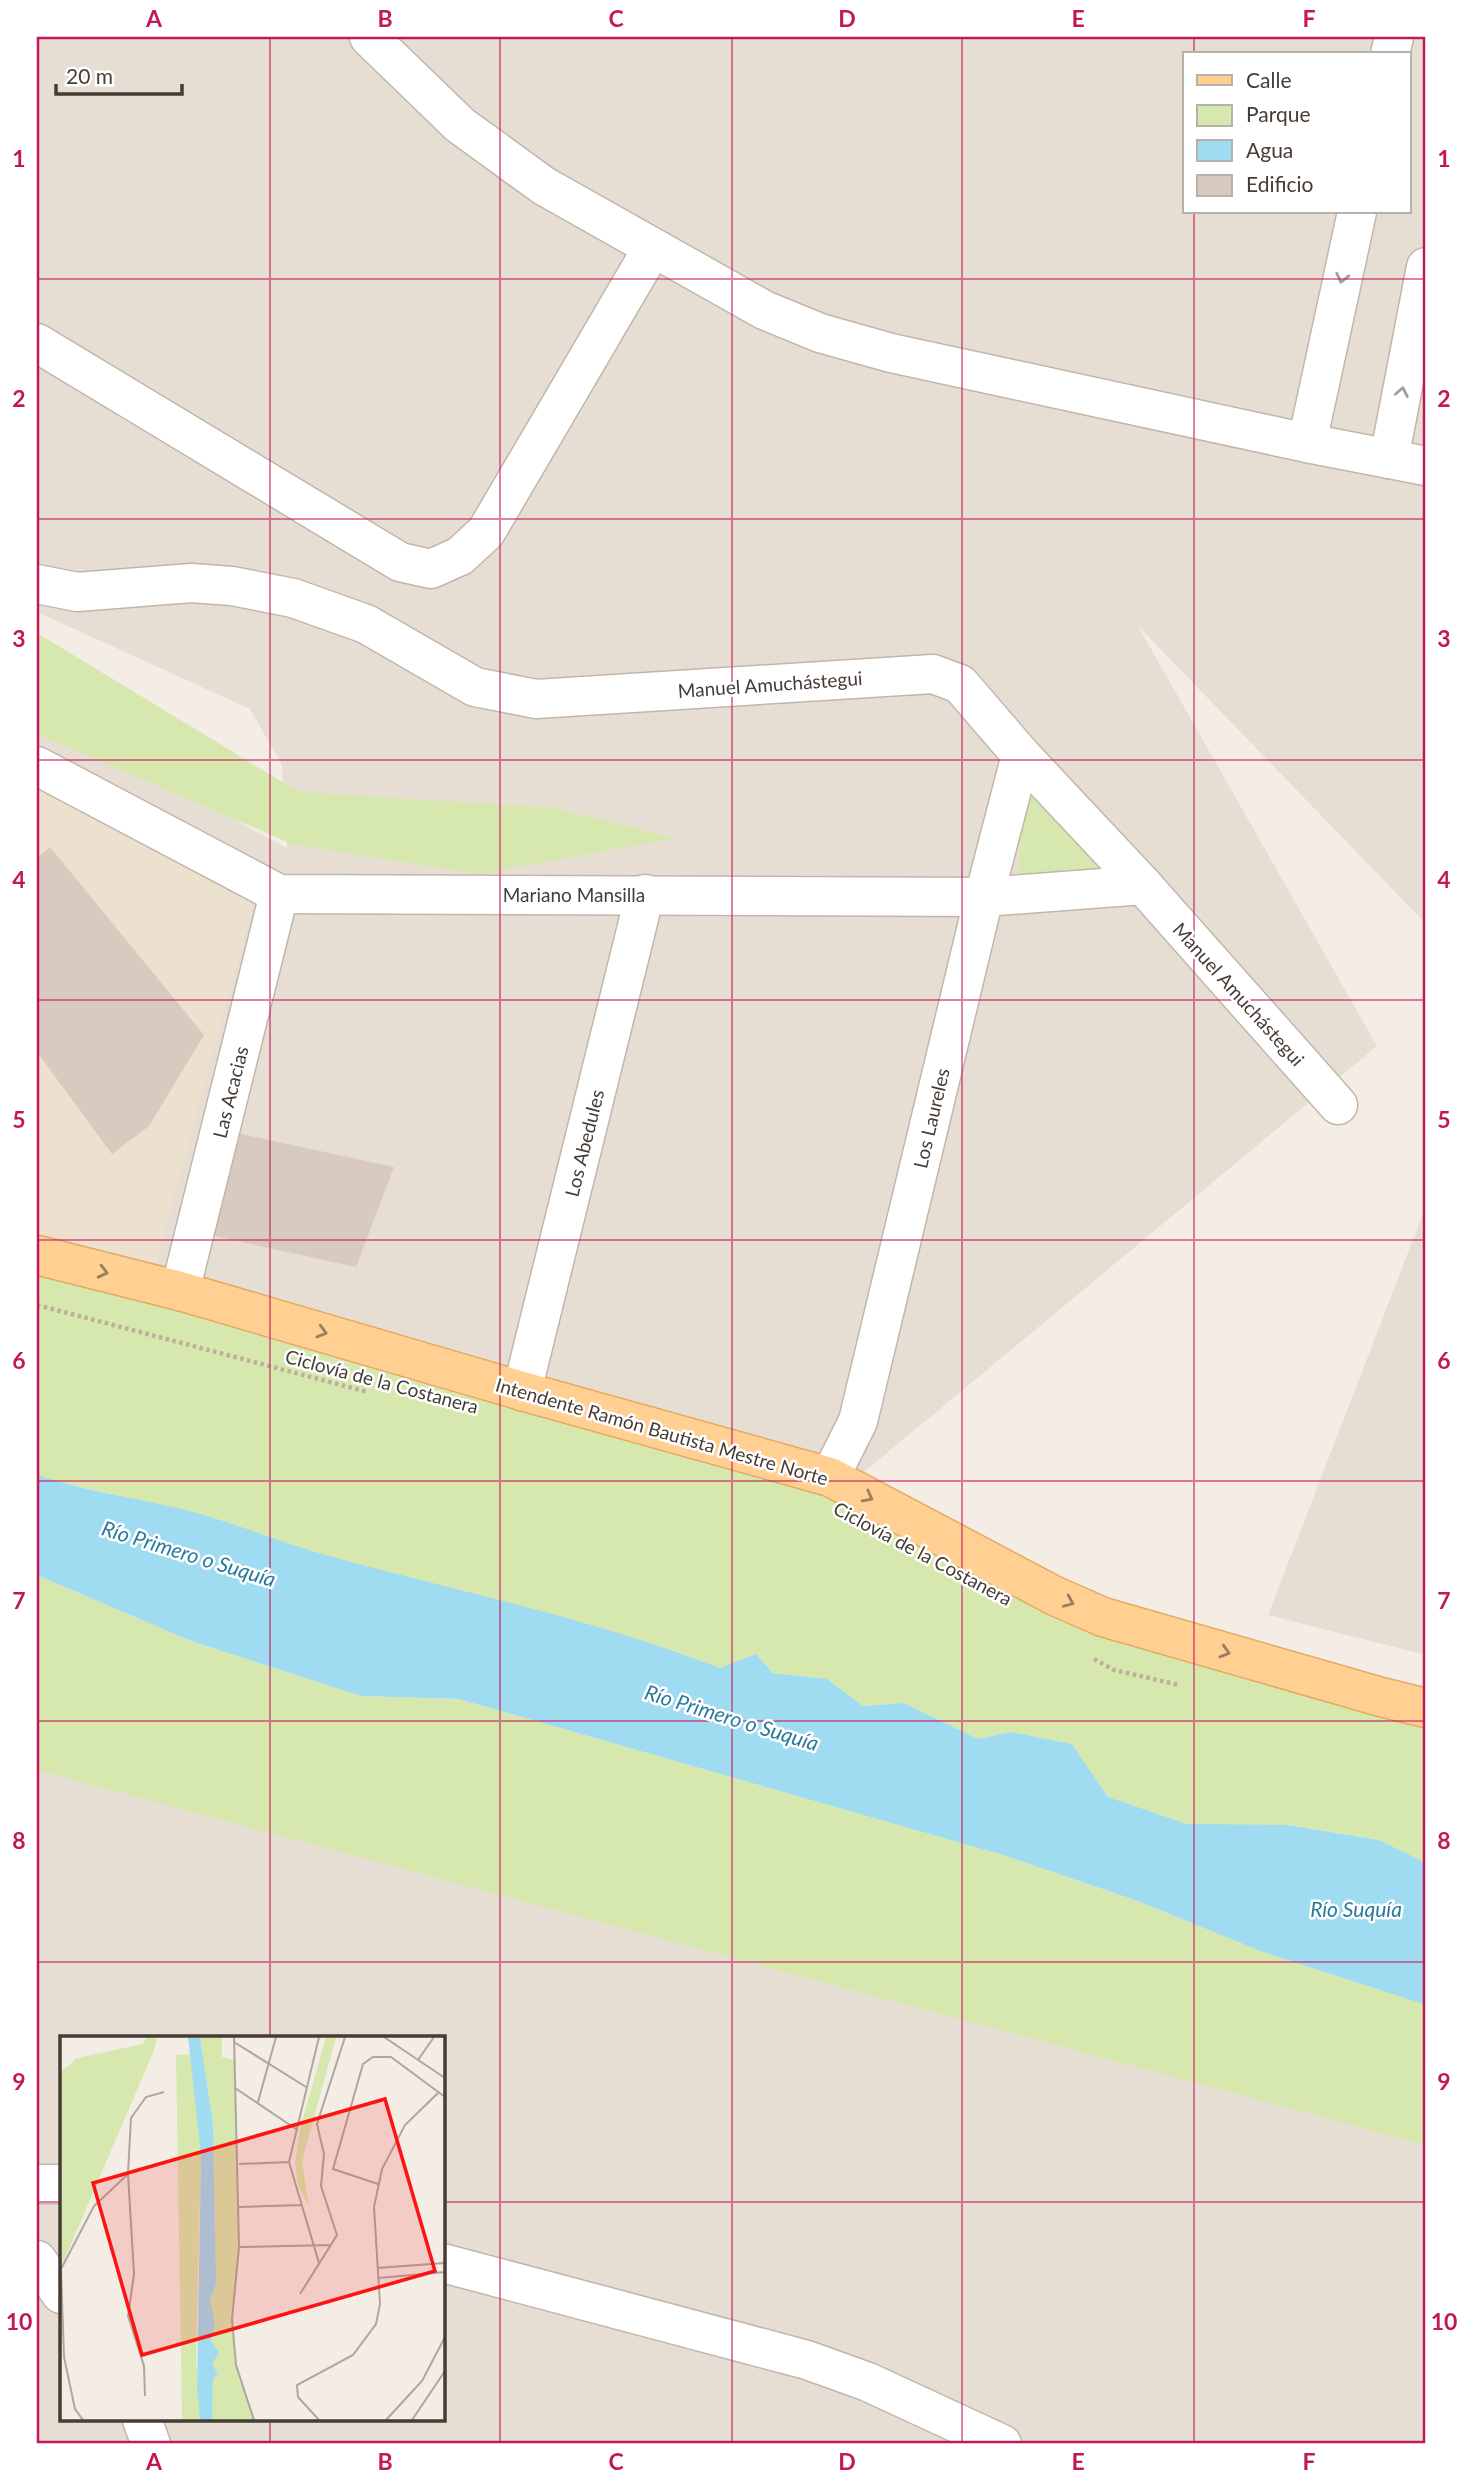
<svg xmlns="http://www.w3.org/2000/svg" width="1463" height="2481" font-family="Lato,sans-serif">
	<rect width="100%" height="100%" fill="#f3ede5"/>
	<g fill="#e7ded3" fill-rule="evenodd">
		<path d="M37,37H1426V924L1138,626L1377,1046L864,1472L37,1238V713L287,848L282,765L250,709L37,612ZM1185,54H1409V212H1185Z"/>
		<polygon points="1426,1206 1426,1655 1268,1615"/>
		<path d="M37,1741L1426,2130V2444H37ZM61,2038H443V2420H61Z"/>
	</g>
	<polygon fill="#ece0cf" points="37,775 254,901 156,1264 37,1234"/>
	<g fill="#d6e8ad">
		<polygon points="37,633 299,792 554,808 676,838 479,874 292,844 37,734"/>
		<polygon points="1026,776 1123,877 1018,874"/>
		<polygon points="37,1272 830,1477 1055,1596 1426,1707 1426,1863 1379,1840 1288,1825 1187,1825 1108,1797 1072,1744 1011,1732 978,1739 904,1703 863,1706 827,1679 773,1673 756,1654 720,1668 672,1650 320,1554 188,1511 59,1482 37,1475"/>
		<polygon points="37,1575 191,1641 361,1696 459,1699 1003,1855 1135,1900 1263,1952 1426,2005 1426,2145 37,1770"/>
	</g>
	<path fill="#a0dcf1" d="M37,1475C85,1491 137,1498 186,1510C232,1522 277,1541 322,1554C455,1591 591,1618 720,1668L756,1654L773,1673L827,1679L863,1706L904,1703L978,1739L1011,1732L1072,1744L1108,1797L1187,1824L1288,1825L1379,1840L1426,1863V2005L1263,1952L1135,1900L1003,1855L459,1699L361,1696L191,1641L37,1575Z"/>
	<g fill="#d8cabe">
		<polygon points="50,847 204,1035 149,1126 112,1154 37,1052 37,858"/>
		<polygon points="232,1132 394,1167 356,1267 210,1235"/>
	</g>
	<g fill="none" stroke-linecap="round" stroke-linejoin="round">
		<defs>
			<g id="minor">
				<polyline points="369,37 460,125 544,186 764,310 820,333 891,353 1307,443 1426,466"/>
				<polyline points="1390,54 1394,37"/>
				<polyline points="37,343 400,562 431,569 460,556 486,532 652,249"/>
				<polyline points="1307,443 1357,212"/>
				<polyline points="1389,459 1426,267"/>
				<polyline points="37,584 77,592 191,583 232,586 293,598 366,624 475,687 536,699 933,674 960,684 1021,755 1143,885 1338,1105"/>
				<polyline points="37,766 279,894 984,897 1143,885"/>
				<polyline points="180,1291 279,894"/>
				<polyline points="522,1391 645,894"/>
				<polyline points="830,1477 858,1421 984,897 1021,755"/>
				<polyline points="37,2184 61,2184"/>
				<polyline points="37,2260 61,2294"/>
				<polyline points="443,2263 807,2360 868,2382 1002,2444"/>
				<polyline points="142,2420 151,2444"/>
			</g>
			<polyline id="primary" points="37,1255 180,1291 522,1391 830,1477 1055,1596 1103,1617 1381,1697 1426,1708"/>
		</defs>
		<use href="#minor" stroke="#c2b6ab" stroke-width="41"/>
		<use href="#primary" stroke="#e5aa61" stroke-width="41"/>
		<g stroke="#c1ad99" stroke-width="4.5" stroke-dasharray="3.5 3.5" stroke-linecap="butt">
			<polyline points="37,1305 368,1392"/>
			<polyline points="1094,1659 1114,1670 1179,1685"/>
		</g>
		<use href="#minor" stroke="#fff" stroke-width="38"/>
		<use href="#primary" stroke="#ffd092" stroke-width="38"/>
	</g>
	<defs><path id="oneway-chevron" d="M-2-3.5L2.5 0L-2 3.5" fill="none" stroke-width="1.6" stroke-linecap="round" stroke-linejoin="round" transform="scale(1.75)"/></defs>
	<g stroke="#a29e9a">
		<use href="#oneway-chevron" transform="translate(1342 278) rotate(102)"/>
		<use href="#oneway-chevron" transform="translate(1402 392) rotate(-79)"/>
	</g>
	<g stroke="#997f5f">
		<use href="#oneway-chevron" transform="translate(103 1272) rotate(14)"/>
		<use href="#oneway-chevron" transform="translate(322 1332) rotate(16)"/>
		<use href="#oneway-chevron" transform="translate(868 1497) rotate(28)"/>
		<use href="#oneway-chevron" transform="translate(1069 1602) rotate(23)"/>
		<use href="#oneway-chevron" transform="translate(1225 1652) rotate(16)"/>
	</g>
	<path fill="none" stroke="#c2185b" stroke-width="2" stroke-opacity="0.55" d="M270,37V2038M500,37V2444M732,37V2444M962,37V2444M1194,37V54M1194,212V2444M37,279H1426M37,519H1426M37,760H1426M37,1000H1426M37,1240H1426M37,1481H1426M37,1721H1426M37,1962H1426M37,2202H61M443,2202H1426M270,2420V2444"/>
	<g text-anchor="middle" dominant-baseline="central" stroke-width="5" stroke-linejoin="round" paint-order="stroke">
		<g font-size="19" fill="#463c35" stroke="#fff">
			<text transform="translate(770 684) rotate(-4)">Manuel Amuchástegui</text>
			<text x="574" y="894">Mariano Mansilla</text>
			<text transform="translate(1239 994) rotate(48)">Manuel Amuchástegui</text>
			<text transform="translate(230 1092) rotate(-76)">Las Acacias</text>
			<text transform="translate(931 1118) rotate(-77)">Los Laureles</text>
			<text transform="translate(584 1143) rotate(-76)">Los Abedules</text>
			<text transform="translate(382 1381) rotate(15)">Ciclovía de la Costanera</text>
			<text transform="translate(662 1431) rotate(16)">Intendente Ramón Bautista Mestre Norte</text>
			<text transform="translate(923 1553) rotate(28)">Ciclovía de la Costanera</text>
		</g>
		<g font-size="21" font-style="italic" fill="#287b9b" stroke="#fff">
			<text transform="translate(189 1553) rotate(17)">Río Primero o Suquía</text>
			<text transform="translate(732 1717) rotate(17)">Río Primero o Suquía</text>
			<text x="1356" y="1908">Río Suquía</text>
		</g>
	</g>
	<g transform="translate(60 2036)">
		<rect width="385" height="385" fill="#f3ede5"/>
		<path d="M87,1H97L95,12L0,234V37L17,22L83,8ZM140,1H162V21L174,24L179,211L172,283L174,322L194,384H152L153,343L158,338L152,328L150,264L155,217L153,87L143,21L132,19L141,119L136,323L140,384H122V380L116,19L143,18ZM266,1H276L242,125L249,171L238,149L235,126L240,93Z" fill="#d6e8ad"/>
		<path d="M128,1H140L153,87L156,248L150,264L155,288L151,306L159,316L152,328L158,338L153,343L152,384H140L137,353L141,119Z" fill="#a0dcf1"/>
		<path fill="none" stroke="#aea69f" stroke-width="2" d="M174,1L179,211L172,283L176,329L194,384M259,1L229,126L259,227M324,1L385,42M174,6L246,51M358,24L374,1M175,52L236,93M198,66L216,1M179,128L229,126M68,138L74,238L68,280L84,330L85,360M318,148L273,133L303,28L313,21H331L385,61M385,169V198M179,171L241,169M179,211L271,209M317,232L385,227M318,242L385,236M240,258L277,199L261,150L264,118L257,88L285,1M23,384L15,373L4,321L1,233L34,170L68,138L71,82L86,61L104,56M259,384L238,361L237,349L293,319L316,288L320,268L314,171L322,133L345,89L379,56M326,384L362,345L385,301M352,384L385,335"/>
		<path fill="#fd1312" fill-opacity="0.15" stroke="#fd1312" stroke-width="3.5" d="M325,63L375,235L82,319L33,147Z"/>
		<rect width="385" height="385" fill="none" stroke="#463c35" stroke-width="3.5"/>
	</g>
	<rect width="1463" height="2481" fill="none" stroke="#ffffff" stroke-width="77"/>
	<rect x="1183" y="52" width="228" height="161" fill="#ffffff" stroke="#b5b1ae" stroke-width="2"/>
	<rect x="1197" y="75" width="35" height="10" fill="#ffd092" stroke="#b5b1ae" stroke-width="2"/>
	<text x="1246" y="88" font-size="21" fill="#463c35">Calle</text>
	<rect x="1197" y="105" width="35" height="21" fill="#d6e8ad" stroke="#b5b1ae" stroke-width="2"/>
	<text x="1246" y="122" font-size="21" fill="#463c35">Parque</text>
	<rect x="1197" y="140" width="35" height="21" fill="#a0dcf1" stroke="#b5b1ae" stroke-width="2"/>
	<text x="1246" y="158" font-size="21" fill="#463c35">Agua</text>
	<rect x="1197" y="175" width="35" height="21" fill="#d8cabe" stroke="#b5b1ae" stroke-width="2"/>
	<text x="1246" y="192" font-size="21" fill="#463c35">Edificio</text>
	<path d="M56 84v10h126v-10" fill="none" stroke="#463c35" stroke-width="3.5"/>
	<text x="66" y="84" font-size="21" fill="#463c35" stroke="#ffffff" stroke-width="5" paint-order="stroke">20 m</text>
	<rect x="38" y="38" width="1386" height="2404" fill="none" stroke="#c2185b" stroke-width="2.5"/>
	<g font-size="23" text-anchor="middle" font-weight="bold" fill="#c2185b">
		<text x="154" y="27">A</text>
		<text x="385" y="27">B</text>
		<text x="616" y="27">C</text>
		<text x="847" y="27">D</text>
		<text x="1078" y="27">E</text>
		<text x="1309" y="27">F</text>
		<text x="19" y="167">1</text>
		<text x="1444" y="167">1</text>
		<text x="19" y="407">2</text>
		<text x="1444" y="407">2</text>
		<text x="19" y="647">3</text>
		<text x="1444" y="647">3</text>
		<text x="19" y="888">4</text>
		<text x="1444" y="888">4</text>
		<text x="19" y="1128">5</text>
		<text x="1444" y="1128">5</text>
		<text x="19" y="1369">6</text>
		<text x="1444" y="1369">6</text>
		<text x="19" y="1609">7</text>
		<text x="1444" y="1609">7</text>
		<text x="19" y="1849">8</text>
		<text x="1444" y="1849">8</text>
		<text x="19" y="2090">9</text>
		<text x="1444" y="2090">9</text>
		<text x="19" y="2330">10</text>
		<text x="1444" y="2330">10</text>
		<text x="154" y="2470">A</text>
		<text x="385" y="2470">B</text>
		<text x="616" y="2470">C</text>
		<text x="847" y="2470">D</text>
		<text x="1078" y="2470">E</text>
		<text x="1309" y="2470">F</text>
	</g>
</svg>
